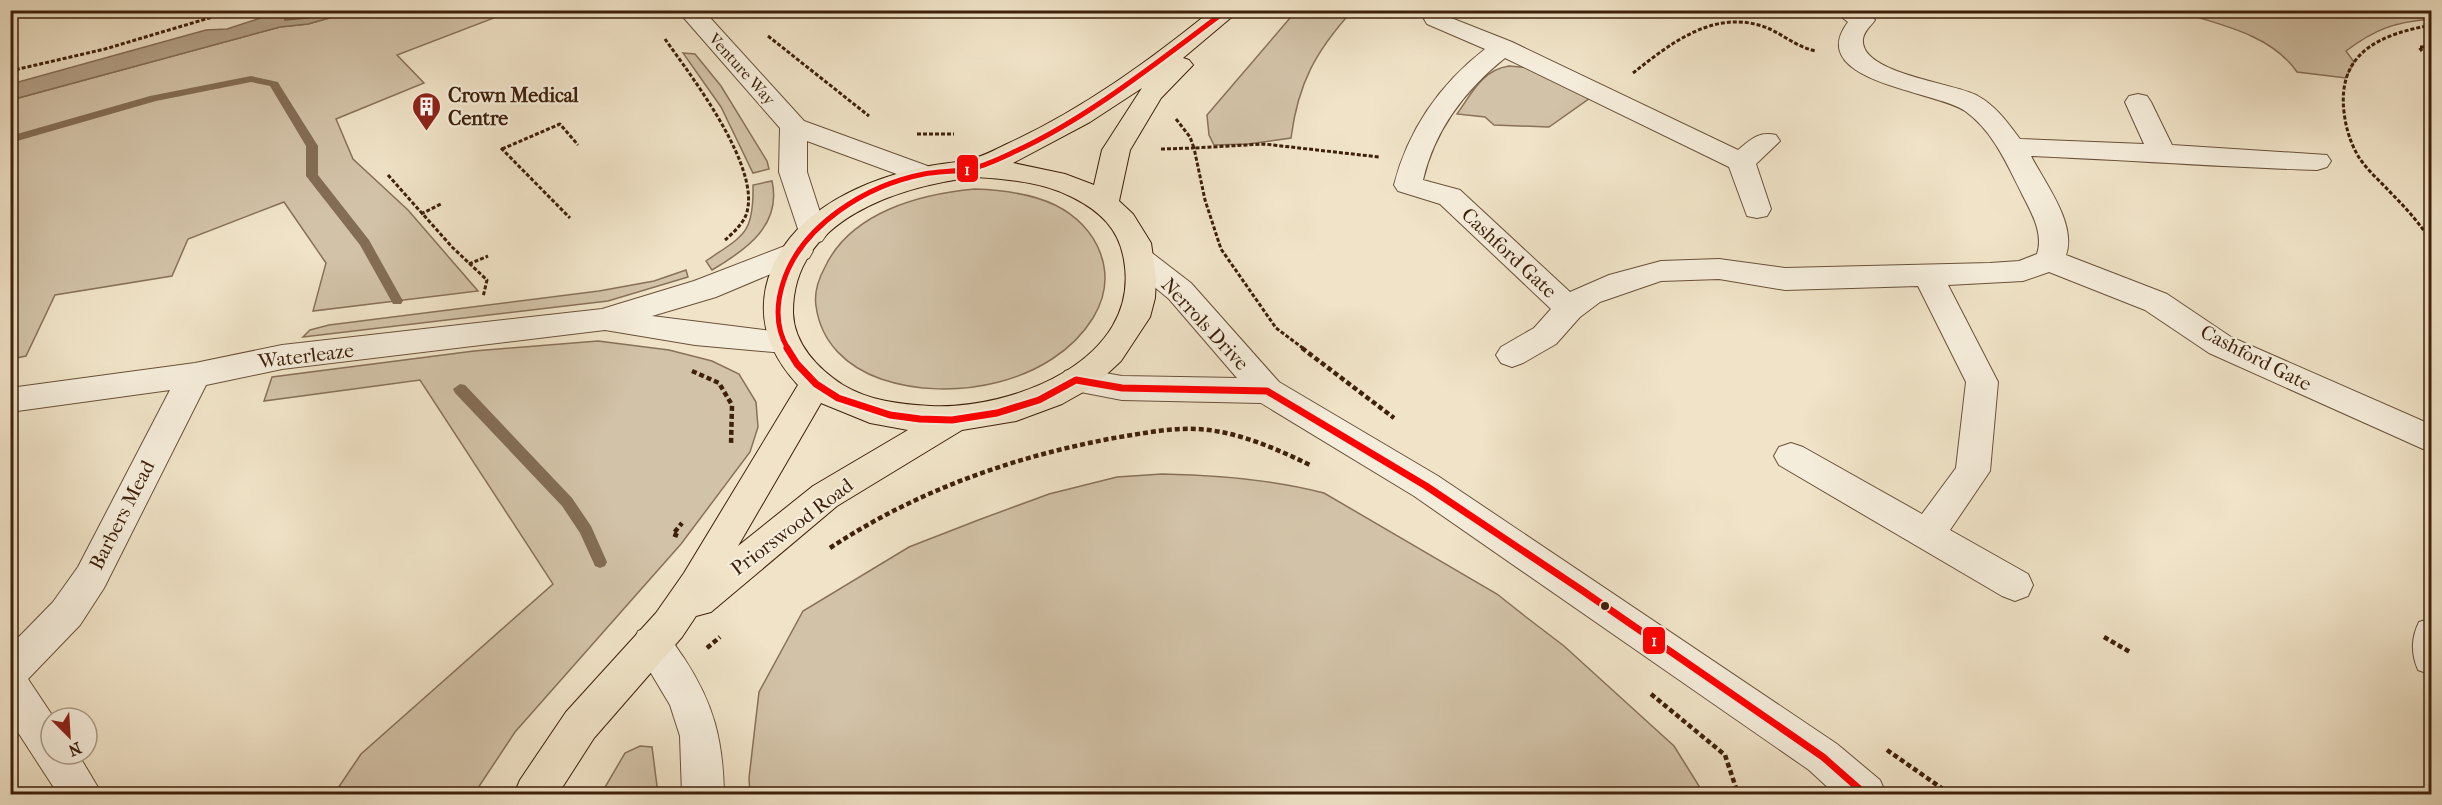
<svg xmlns="http://www.w3.org/2000/svg" width="2442" height="805" font-family="'IM FELL French Canon',serif">
	<rect width="100%" height="100%" fill="#f0e3c7"/>
	<filter id="stains"><feTurbulence type="fractalNoise" baseFrequency=".00333" numOctaves="4"/><feColorMatrix values="0 0 0 0 .2 0 0 0 0 .09 0 0 0 0 .02 0 0 0 .5 -.17"/></filter>
	<radialGradient id="worn" r=".72"><stop offset=".6" stop-color="#630" stop-opacity="0"/><stop offset="1" stop-color="#630" stop-opacity=".3"/></radialGradient>
	<g fill="#d2c2a7" stroke="#887158" stroke-width="1.5">
		<path d="M2431,10V19C2395,22 2375,29 2346,51L2354,62L2346,78L2297,72C2271,34 2218,24 2176,11Z"/>
		<polygon points="354,11 512,11 397,55 424,83 336,119 353,159 408,210 478,291 313,311 326,263 284,202 188,239 172,276 55,295 26,356 11,359 11,100 280,27 308,24"/>
		<path d="M1296,11H1352C1316,51 1298,83 1291,138L1248,144L1214,145L1209,135L1207,115Z"/>
		<polygon points="683,53 695,54 721,86 767,161 769,169 753,173 721,107"/>
		<path d="M1509,66L1531,68L1590,98L1549,127L1494,125L1485,117L1457,114C1472,93 1482,70 1509,66Z"/>
		<path d="M772,181C782,225 746,250 712,270L706,261C744,235 754,234 753,185Z"/>
		<path d="M975,189C1002,190 1030,193 1055,205C1098,226 1120,274 1093,318C1052,384 951,403 881,379C847,367 821,343 816,306C814,293 819,278 825,267C851,212 920,194 975,189Z"/>
		<polygon points="686,270 688,277 608,301 303,337 310,330 329,325 599,291 654,281"/>
		<polygon points="598,341 669,350 712,361 739,374 756,402 758,427 750,452 681,544 515,732 474,794 334,794 361,754 553,584 420,380 264,401 272,377 474,351"/>
		<path d="M1162,474C1217,475 1271,479 1324,493L1497,594L1526,617L1564,646L1674,746L1704,794H750L749,778L759,692L803,611L909,547L981,519L1049,494L1117,477Z"/>
		<polygon points="640,746 652,747 658,794 601,794 625,753"/>
	</g>
	<polygon fill="#b3a187" stroke="#846d55" stroke-width="1.5" points="282,11 354,11 308,24 280,27 11,100 11,84 206,30 227,29"/>
	<g fill="none" stroke-linecap="round" stroke-linejoin="round">
		<polyline stroke="#786048" stroke-width="1.5" points="284,10 285,20 307,18 333,10"/>
		<g fill="#846d55" fill-rule="evenodd">
			<polygon points="251,76 278,82 279,84 318,146 318,175 369,240 403,301 401,304 393,304 360,245 306,176 306,146 270,86 251,82 156,101 10,143 10,136 150,96"/>
			<polygon points="460,384 465,385 572,498 591,526 607,562 605,566 600,568 595,566 580,533 562,506 455,393 453,389"/>
		</g>
		<defs>
			<g id="minor">
				<polygon points="677,10 703,10 804,121 933,168 937,174 933,180 923,183 913,180 807,141 807,172 827,234 822,241 812,244 802,241 779,172 780,128"/>
				<path d="M1833,10C1848,10 1866,6 1875,20C1871,26 1864,31 1863,39C1859,74 1956,83 1978,96C1996,106 2008,123 2020,139L2144,144L2125,102L2129,96L2138,94L2147,96L2151,102L2172,145L2327,155L2331,161L2327,167L2317,170C2221,167 2126,160 2031,156C2045,183 2077,224 2066,255L2167,294L2231,337L2432,425V453L2209,353L2145,310L2049,272L2023,281L1948,285L1998,382L1990,471L1950,530L2028,574L2033,585L2028,596L2015,601L2002,596L1779,465L1774,456L1779,447L1791,443L1803,447L1922,514L1956,468L1966,382L1918,286L1785,290L1719,279L1661,281L1600,302L1580,317L1556,344L1523,363L1512,367L1501,363L1496,355L1501,347L1534,328L1551,309L1440,204L1398,191L1394,185C1408,130 1440,84 1485,49L1427,24L1424,19L1427,14L1436,12L1512,42L1738,150C1751,139 1759,131 1776,135L1780,141L1756,164L1771,209L1767,216L1757,218L1747,216L1729,167L1505,58C1465,90 1435,129 1423,180L1460,190L1570,292L1609,275L1661,261L1719,259L1785,268L1990,263L2019,261L2037,254C2044,233 2031,212 2022,194C2007,164 1993,131 1965,111C1937,91 1803,82 1848,22Z"/>
				<polygon points="798,241 809,244 813,251 809,258 716,297 652,316 795,334 800,342 795,350 784,353 695,345 605,330 282,369 206,385 104,588 80,625 28,679 54,718 51,718 51,754 78,754 102,794 58,794 10,720 10,646 53,602 78,567 170,390 10,412 10,388 195,363 282,345 602,309 694,281"/>
				<polygon points="1141,250 1152,253 1191,283 1279,382 1438,476 1837,744 1880,780 1886,794 1835,794 1809,770 1414,496 1261,403 1122,400 1065,389 1060,380 1065,371 1076,368 1122,376 1237,378 1169,299 1130,267 1126,260 1130,253"/>
				<path d="M2432,618V675L2418,670C2411,654 2411,638 2419,622Z"/>
				<path d="M652,626C670,633 673,643 684,658C714,704 723,740 724,794H682L680,736L670,705L633,643L638,631Z"/>
			</g>
			<path id="major" d="M1212,10H1240L1183,58L1189,60L1193,65L1161,98L1130,150L1119,201L1133,214L1151,243L1156,278L1155,298L1150,317L1121,361L1094,386L1062,404L1016,421L962,430L837,506L711,612L696,616L682,637L594,738L558,794H514L520,780L566,712L656,613L684,573L798,385C772,357 758,325 766,287C782,217 856,182 920,168C936,164 953,163 969,160C981,157 995,150 1007,144C1081,110 1148,62 1212,10ZM1142,88L1102,150L1094,185L1065,174L1013,163L1090,122ZM975,177C1008,179 1042,182 1072,197C1100,211 1119,229 1124,260C1142,361 1011,410 930,406C899,404 870,401 843,385C818,369 794,344 793,313C792,219 900,186 975,177ZM821,403L870,423L908,430L813,486L738,546Z"/>
		</defs>
		<use href="#minor" stroke="#6a5139" stroke-width="2"/>
		<use href="#major" stroke="#3e200a" stroke-width="2"/>
		<g stroke="#3e200a" stroke-width="3" stroke-dasharray="4 2" stroke-linecap="butt">
			<path d="M2432,25C2381,34 2337,52 2344,112C2346,129 2351,145 2360,159C2369,172 2381,182 2391,193C2406,208 2420,224 2432,242"/>
			<polyline points="768,36 869,116"/>
			<path d="M665,39C691,76 763,169 746,215C742,225 732,234 725,240"/>
			<polyline points="2422,51 2419,47 2432,47"/>
			<polyline points="10,71 105,49 236,10"/>
			<path d="M1633,73C1670,44 1712,10 1762,26C1781,32 1795,47 1816,51"/>
			<polyline points="1176,119 1190,137 1194,148 1264,144 1379,157"/>
			<polyline points="917,134 954,134"/>
			<polyline points="501,148 570,218"/>
			<polyline points="502,149 560,124 578,145"/>
			<polyline points="1161,149 1194,148 1205,200 1221,249 1276,328 1304,349"/>
			<polyline points="388,175 452,247 487,280 483,297"/>
			<polyline points="421,214 441,204"/>
			<polyline points="469,264 488,256"/>
		</g>
		<g stroke="#3e200a" stroke-width="4.5" stroke-dasharray="5 3" stroke-linecap="butt">
			<polyline points="1302,348 1394,418"/>
			<polyline points="692,371 719,383 732,405 731,445"/>
			<polyline points="678,536 673,534 682,523"/>
			<path d="M830,548C916,491 1012,457 1114,438C1145,433 1177,426 1209,430C1246,435 1279,450 1312,466"/>
			<polyline points="2104,637 2130,652"/>
			<polyline points="707,648 720,637"/>
			<polyline points="1651,694 1725,755 1738,794"/>
			<polyline points="1887,750 1950,794"/>
		</g>
		<use href="#minor" fill="#f5eddb" fill-rule="evenodd"/>
		<use href="#major" fill="#f0e3c7" fill-rule="evenodd"/>
		<defs>
			<path id="bus-1-far1" d="M788,349C776,329 776,305 783,283C801,225 867,185 924,174C940,171 957,172 974,168C987,165 1003,157 1016,151C1090,117 1161,59 1227,10"/>
			<polyline id="bus-1" points="787,348 797,364 816,384 838,398 890,415 920,419 952,420 997,413 1039,400 1076,380 1122,388 1267,391 1426,486 1583,591 1823,757 1865,794"/>
		</defs>
		<use href="#bus-1-far1" stroke="#f5eddb" stroke-width="9"/>
		<use href="#bus-1" stroke="#f5eddb" stroke-width="11"/>
		<use href="#bus-1-far1" stroke="#f00" stroke-width="5"/>
		<use href="#bus-1" stroke="#f00" stroke-width="7"/>
	</g>
	<defs>
		<symbol id="building-pin" viewBox="-11 -11 22 30"><path d="M0 17L-7.5 6A9.5 9.5 0 1 1 7.5 6Z" fill="#8f2418" stroke="#f5eddb"/><path d="M-4-6H4V6H1V3H-1V6H-4ZM-2.5-4.3h1.7v1.8h-1.7ZM.8-4.3h1.7v1.8H.8ZM-2.5-1h1.7V.8h-1.7ZM.8-1h1.7V.8H.8Z" fill="#fff"/></symbol>
	</defs>
	<g fill-rule="evenodd">
		<use href="#building-pin" x="410" y="90" width="33" height="45"/>
	</g>
	<circle fill="#3e200a" stroke="#f5eddb" stroke-width="2" cx="1605" cy="606" r="5"/>
	<g text-anchor="middle" dominant-baseline="central" stroke-width="4.5" stroke-linejoin="round" paint-order="stroke">
		<g font-size="16" fill="#3e200a" stroke="#f5eddb">
			<text transform="translate(742 69) rotate(48)">Venture Way</text>
		</g>
		<g font-size="20" font-weight="bold" fill="#3e200a" stroke="#f5eddb" text-anchor="start">
			<text x="448" y="95">Crown Medical<tspan x="448" dy="23">Centre</tspan></text>
		</g>
		<g font-size="20" fill="#3e200a" stroke="#f5eddb">
			<text transform="translate(1509 253) rotate(43)">Cashford Gate</text>
			<text transform="translate(1205 324) rotate(47)">Nerrols Drive</text>
			<text transform="translate(306 356) rotate(-7)">Waterleaze</text>
			<text transform="translate(2256 358) rotate(27)">Cashford Gate</text>
			<text transform="translate(122 515) rotate(-63)">Barbers Mead</text>
			<text transform="translate(792 527) rotate(-37)">Priorswood Road</text>
		</g>
	</g>
	<g stroke="#f5eddb" stroke-width="2">
		<rect x="956" y="154" width="23" height="29" rx="6" fill="#f00"/>
		<rect x="1642" y="626" width="24" height="29" rx="6" fill="#f00"/>
	</g>
	<g font-size="16" text-anchor="middle" font-weight="bold" fill="#fff">
		<text x="967" y="175">1</text>
		<text x="1654" y="646">1</text>
	</g>
	<rect width="2442" height="805" fill="none" stroke="#f0e3c7" stroke-width="36"/>
	<rect x="12" y="12" width="2418" height="781" fill="none" stroke="#3e200a" stroke-width="3"/>
	<rect x="18" y="18" width="2406" height="769" fill="none" stroke="#3e200a" stroke-width="1.5"/>
	<g transform="translate(69 736) rotate(156)"><circle r="28" fill="#f5eddb" stroke="#ac9b87" stroke-width="1.5"/>
	<path d="M0-4.5L10 22L0 15L-10 22Z" fill="#8f2418"/>
	<text y="-9" font-size="16" font-weight="bold" text-anchor="middle" fill="#3e200a">N</text>
	</g>
	<rect width="100%" height="100%" filter="url(#stains)"/>
	<rect width="100%" height="100%" fill="url(#worn)"/>
</svg>
